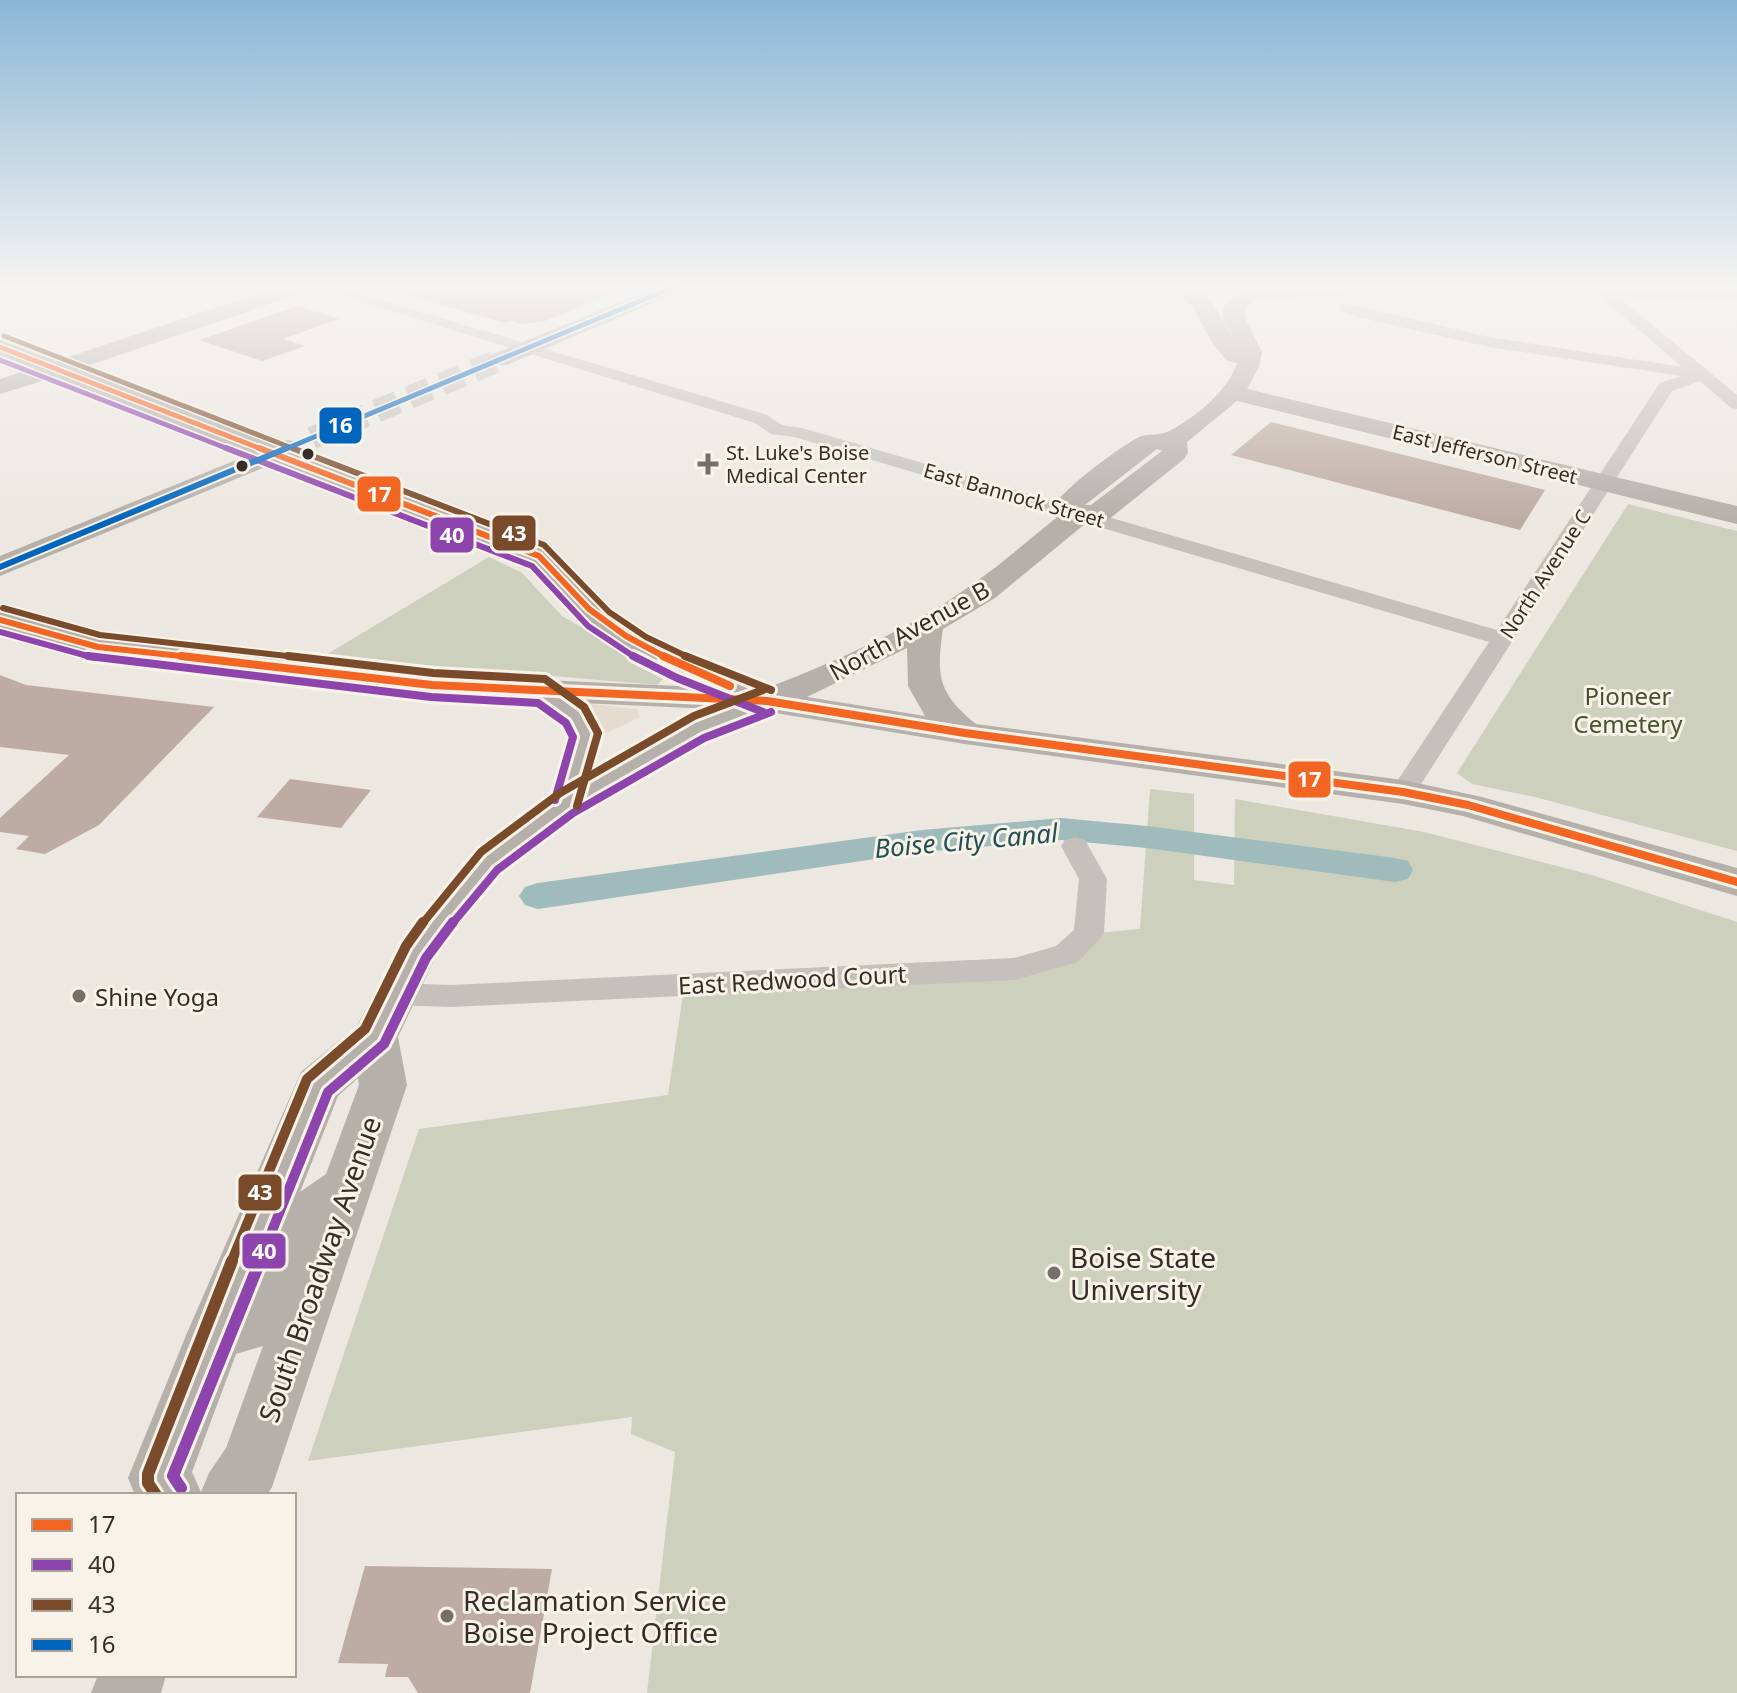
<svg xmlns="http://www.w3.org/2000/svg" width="1737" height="1693" font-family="'Noto Sans',sans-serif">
	<rect width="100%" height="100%" fill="#ece7e1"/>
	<g fill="#cdd0bc">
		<polygon points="1628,504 1737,531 1737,851 1535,797 1472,784 1457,773"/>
		<polygon points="489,557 522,573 562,616 666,676 657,685 324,656"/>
		<polygon points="1150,789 1194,794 1194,880 1234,885 1235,799 1424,832 1592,875 1737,922 1737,1693 647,1693 675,1452 631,1434 632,1417 308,1461 419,1129 668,1095 683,994 1074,953 1075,935 1140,929"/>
	</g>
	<polygon fill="#e5dbcf" points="591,704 636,709 640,717 600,736 598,721 586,707"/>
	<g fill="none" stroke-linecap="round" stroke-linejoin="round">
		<polygon fill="#9fbbbb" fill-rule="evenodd" points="1061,818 1147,826 1395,858 1408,861 1413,870 1408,879 1395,882 1147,848 1061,840 922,852 538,909 525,905 519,896 525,887 538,883 922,830"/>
	</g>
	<g fill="#beaca4">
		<polygon points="397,284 632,284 632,286 545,321 522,324 511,321 505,323 396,292"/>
		<polygon points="298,306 339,319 283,339 305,346 262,361 199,340"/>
		<polygon points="1271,422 1545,490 1520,530 1231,455"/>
		<polygon points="0,675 26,685 214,707 99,825 45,854 16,849 29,836 0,832 0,818 69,755 0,747"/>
		<polygon points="290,779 371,790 341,828 257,817"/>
		<polygon points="365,1566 552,1569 530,1693 418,1693 408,1677 385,1677 388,1664 338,1663"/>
	</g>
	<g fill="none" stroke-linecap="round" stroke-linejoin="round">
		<polyline stroke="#c7c2bc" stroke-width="23" stroke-dasharray="23 12" stroke-linecap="butt" points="312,438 499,360"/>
		<g fill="#c5c0bb" fill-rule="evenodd">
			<polygon points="303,284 327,284 767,415 782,425 802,428 1497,630 1660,383 1681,376 1489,347 1357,317 1340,311 1340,305 1345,303 1489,337 1682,367 1586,284 1602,284 1610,291 1737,291 1737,299 1621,299 1737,395 1737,409 1731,408 1700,381 1672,391 1416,792 1412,798 1394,798 1390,792 1489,642 794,437 771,434 755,423"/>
			<polygon points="1075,837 1085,840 1107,879 1104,934 1078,962 1014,980 451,1007 394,1005 383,1002 378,994 383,986 394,983 451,985 1014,958 1056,946 1074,930 1079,879 1061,846 1065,840"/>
		</g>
		<g fill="#b6b0ab" fill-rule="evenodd">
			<path d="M288,284H320L317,288L78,369L274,444L288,440L297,442L301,448L298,453L550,550L597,600L630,626L681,654L753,684L762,690C832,663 913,628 974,583C1004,562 1032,537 1061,514L1053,506C1067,486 1117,449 1139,437C1149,433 1160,436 1169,431C1195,418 1228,391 1237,363L1227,361L1212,342L1192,306L1174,292L1177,288C1208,280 1221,320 1234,340L1223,319V307L1240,293L1259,287L1488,284L1478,290L1256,299L1245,309V319L1262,352L1259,367L1247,389L1737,506V524L1237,401L1187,442L1188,453L1184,459L1108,520L1086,523L995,598L943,629C936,676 938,693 976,724L1403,780L1482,797L1737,868V896L1463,816L1403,804L965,744L769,712L712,735L580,811L503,870L435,958L398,1037L407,1085L272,1487L267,1495H135L128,1478L187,1333L301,1072L357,1026L401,941L475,852L549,797L568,736L560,721L532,700L432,695L98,657L0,630V610L100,637L432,675L701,687L640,660L607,640L574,613L528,562L275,463L0,576V556L251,454L55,377L0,394V379L33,368L0,355V340L56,361ZM1157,449L1162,451L1091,505H1085ZM907,648L908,686L925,716L807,697ZM581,703L713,709L686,719L594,771L604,736L588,707ZM358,1078L359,1085L326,1174L300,1192L338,1096ZM263,1346L226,1448L209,1473L201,1492L192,1472L236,1354Z"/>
			<polygon points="663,284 692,284 689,288 507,365 491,365 487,360 491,355"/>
			<polygon points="98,1675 166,1675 161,1693 91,1693"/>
		</g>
		<defs>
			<polyline id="bus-1-far2" points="0,347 264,450"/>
			<g id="bus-1-far1">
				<polyline points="259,448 539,556 589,609 626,636 667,658"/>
				<polyline points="0,620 98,647 199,658"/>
			</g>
			<g id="bus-1">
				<polyline points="181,656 432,685 767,701 965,733 1403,792 1468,805 1737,882"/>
				<polyline points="663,656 730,686"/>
			</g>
			<polyline id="bus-2-far4" points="0,360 231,450"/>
			<g id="bus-2-far3">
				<polyline points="226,448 532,566 588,626 636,658"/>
				<polyline points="0,632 95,658"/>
			</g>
			<g id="bus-2-far2">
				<polyline points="88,656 431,697 538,703 566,723 573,737 555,800"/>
				<polyline points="633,656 677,678 763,712"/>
				<polyline points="452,924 497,870 573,813 704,738 771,712"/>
			</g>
			<polyline id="bus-2-far1" points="259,1263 328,1092 384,1044 426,958 453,922"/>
			<polyline id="bus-2" points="181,1488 173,1476 260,1261"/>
			<polyline id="bus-3-far4" points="4,336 297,450"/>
			<g id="bus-3-far3">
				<polyline points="292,448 544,545 609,612 646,637 690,658"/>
				<polyline points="3,608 100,635 305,658"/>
			</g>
			<g id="bus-3-far2">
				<polyline points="288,656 433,673 545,679 584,707 598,733 577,806"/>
				<polyline points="685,656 771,690"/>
				<polyline points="422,924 481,852 560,793 694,716 763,690"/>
			</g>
			<polyline id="bus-3-far1" points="231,1263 307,1079 365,1029 406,946 423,922"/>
			<polyline id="bus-3" points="156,1495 148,1483 148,1474 232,1261"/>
			<polyline id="bus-4-far1" points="283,450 681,284"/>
			<polyline id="bus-4" points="0,567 287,448"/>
		</defs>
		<use href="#bus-1-far2" stroke="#f8f2e9" stroke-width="8"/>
		<use href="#bus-1-far1" stroke="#f8f2e9" stroke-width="10"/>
		<use href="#bus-1" stroke="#f8f2e9" stroke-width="14"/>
		<use href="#bus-2-far4" stroke="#f8f2e9" stroke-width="8"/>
		<use href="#bus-2-far3" stroke="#f8f2e9" stroke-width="10"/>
		<use href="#bus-2-far2" stroke="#f8f2e9" stroke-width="14"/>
		<use href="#bus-2-far1" stroke="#f8f2e9" stroke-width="16"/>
		<use href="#bus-2" stroke="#f8f2e9" stroke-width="18"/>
		<use href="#bus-3-far4" stroke="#f8f2e9" stroke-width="8"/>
		<use href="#bus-3-far3" stroke="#f8f2e9" stroke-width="10"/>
		<use href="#bus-3-far2" stroke="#f8f2e9" stroke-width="14"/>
		<use href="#bus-3-far1" stroke="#f8f2e9" stroke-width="16"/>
		<use href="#bus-3" stroke="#f8f2e9" stroke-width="18"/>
		<use href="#bus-4-far1" stroke="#f8f2e9" stroke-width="8"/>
		<use href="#bus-4" stroke="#f8f2e9" stroke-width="10"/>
		<use href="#bus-1-far2" stroke="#f26522" stroke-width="5"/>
		<use href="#bus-1-far1" stroke="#f26522" stroke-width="6"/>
		<use href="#bus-1" stroke="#f26522" stroke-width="8"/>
		<use href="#bus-2-far4" stroke="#8e44ad" stroke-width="5"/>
		<use href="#bus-2-far3" stroke="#8e44ad" stroke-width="6"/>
		<use href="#bus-2-far2" stroke="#8e44ad" stroke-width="8"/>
		<use href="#bus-2-far1" stroke="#8e44ad" stroke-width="10"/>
		<use href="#bus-2" stroke="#8e44ad" stroke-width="12"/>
		<use href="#bus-3-far4" stroke="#7a4b2a" stroke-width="5"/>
		<use href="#bus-3-far3" stroke="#7a4b2a" stroke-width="6"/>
		<use href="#bus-3-far2" stroke="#7a4b2a" stroke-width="8"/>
		<use href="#bus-3-far1" stroke="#7a4b2a" stroke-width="10"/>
		<use href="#bus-3" stroke="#7a4b2a" stroke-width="12"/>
		<use href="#bus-4-far1" stroke="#0065bd" stroke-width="5"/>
		<use href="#bus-4" stroke="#0065bd" stroke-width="6"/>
	</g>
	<linearGradient id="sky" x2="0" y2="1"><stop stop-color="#8bb7d6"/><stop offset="0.55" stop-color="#f6f4f2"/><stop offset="1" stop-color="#f6f4f2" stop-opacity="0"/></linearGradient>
	<rect width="1737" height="521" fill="url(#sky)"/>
	<g fill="#352d29" stroke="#f8f2e9" stroke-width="3">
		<circle cx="308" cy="454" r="7"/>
		<circle cx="242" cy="466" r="7"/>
	</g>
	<g fill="#756e69" stroke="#f8f2e9" stroke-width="3">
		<path d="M704 452h8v8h8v8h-8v8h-8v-8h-8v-8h8z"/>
		<circle cx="79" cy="996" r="8"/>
		<circle cx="1054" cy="1273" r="8"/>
		<circle cx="447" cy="1616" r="8"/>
	</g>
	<g text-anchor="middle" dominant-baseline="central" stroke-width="6" stroke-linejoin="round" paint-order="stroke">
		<g font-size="20" fill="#352d29" stroke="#f8f2e9" text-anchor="start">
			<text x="726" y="452">St. Luke's Boise<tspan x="726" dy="23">Medical Center</tspan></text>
		</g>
		<g font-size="20" fill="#352d29" stroke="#f8f2e9">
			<text transform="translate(1485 454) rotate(14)">East Jefferson Street</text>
			<text transform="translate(1014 495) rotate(16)">East Bannock Street</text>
			<text transform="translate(1545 574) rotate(-57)">North Avenue C</text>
		</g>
		<g font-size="24" fill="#352d29" stroke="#f8f2e9">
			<text transform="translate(909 630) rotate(-29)">North Avenue B</text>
			<text transform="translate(792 979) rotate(-3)">East Redwood Court</text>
		</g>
		<g font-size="24" fill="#44522e" stroke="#f8f2e9">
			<text x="1628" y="695">Pioneer<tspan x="1628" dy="28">Cemetery</tspan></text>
		</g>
		<g font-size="24" fill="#352d29" stroke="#f8f2e9" text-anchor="start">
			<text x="95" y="996">Shine Yoga</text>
		</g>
		<g font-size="26" font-style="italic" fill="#215054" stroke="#f8f2e9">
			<text transform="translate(966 840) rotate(-5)">Boise City Canal</text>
		</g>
		<g font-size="28" fill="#352d29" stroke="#f8f2e9" text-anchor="start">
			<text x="1070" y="1257">Boise State<tspan x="1070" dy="32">University</tspan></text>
			<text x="463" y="1600">Reclamation Service<tspan x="463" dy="32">Boise Project Office</tspan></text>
		</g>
		<g font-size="28" fill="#352d29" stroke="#f8f2e9">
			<text transform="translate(319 1269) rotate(-71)">South Broadway Avenue</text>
		</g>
	</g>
	<g stroke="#f8f2e9" stroke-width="3">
		<rect x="318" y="406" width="45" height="39" rx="8" fill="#0065bd"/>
		<rect x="356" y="475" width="46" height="38" rx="8" fill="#f26522"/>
		<rect x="491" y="514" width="46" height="38" rx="8" fill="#7a4b2a"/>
		<rect x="429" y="516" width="46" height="38" rx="8" fill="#8e44ad"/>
		<rect x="1287" y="760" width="45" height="39" rx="8" fill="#f26522"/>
		<rect x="237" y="1173" width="46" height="39" rx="8" fill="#7a4b2a"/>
		<rect x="241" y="1232" width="46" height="38" rx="8" fill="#8e44ad"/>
	</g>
	<g font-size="22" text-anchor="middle" font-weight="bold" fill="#fff">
		<text x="340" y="433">16</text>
		<text x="379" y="502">17</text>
		<text x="514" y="541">43</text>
		<text x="452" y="543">40</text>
		<text x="1309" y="787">17</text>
		<text x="260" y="1200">43</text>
		<text x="264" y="1259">40</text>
	</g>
	<rect x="16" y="1493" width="280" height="184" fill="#f8f2e9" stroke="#aaa39c" stroke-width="2"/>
	<rect x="32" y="1519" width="40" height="12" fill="#f26522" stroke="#aaa39c" stroke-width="2"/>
	<text x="88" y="1533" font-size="24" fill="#352d29">17</text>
	<rect x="32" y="1559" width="40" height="12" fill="#8e44ad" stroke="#aaa39c" stroke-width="2"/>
	<text x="88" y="1573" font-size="24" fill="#352d29">40</text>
	<rect x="32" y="1599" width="40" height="12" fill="#7a4b2a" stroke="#aaa39c" stroke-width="2"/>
	<text x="88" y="1613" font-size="24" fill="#352d29">43</text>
	<rect x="32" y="1639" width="40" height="12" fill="#0065bd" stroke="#aaa39c" stroke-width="2"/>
	<text x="88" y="1653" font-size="24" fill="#352d29">16</text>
</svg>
